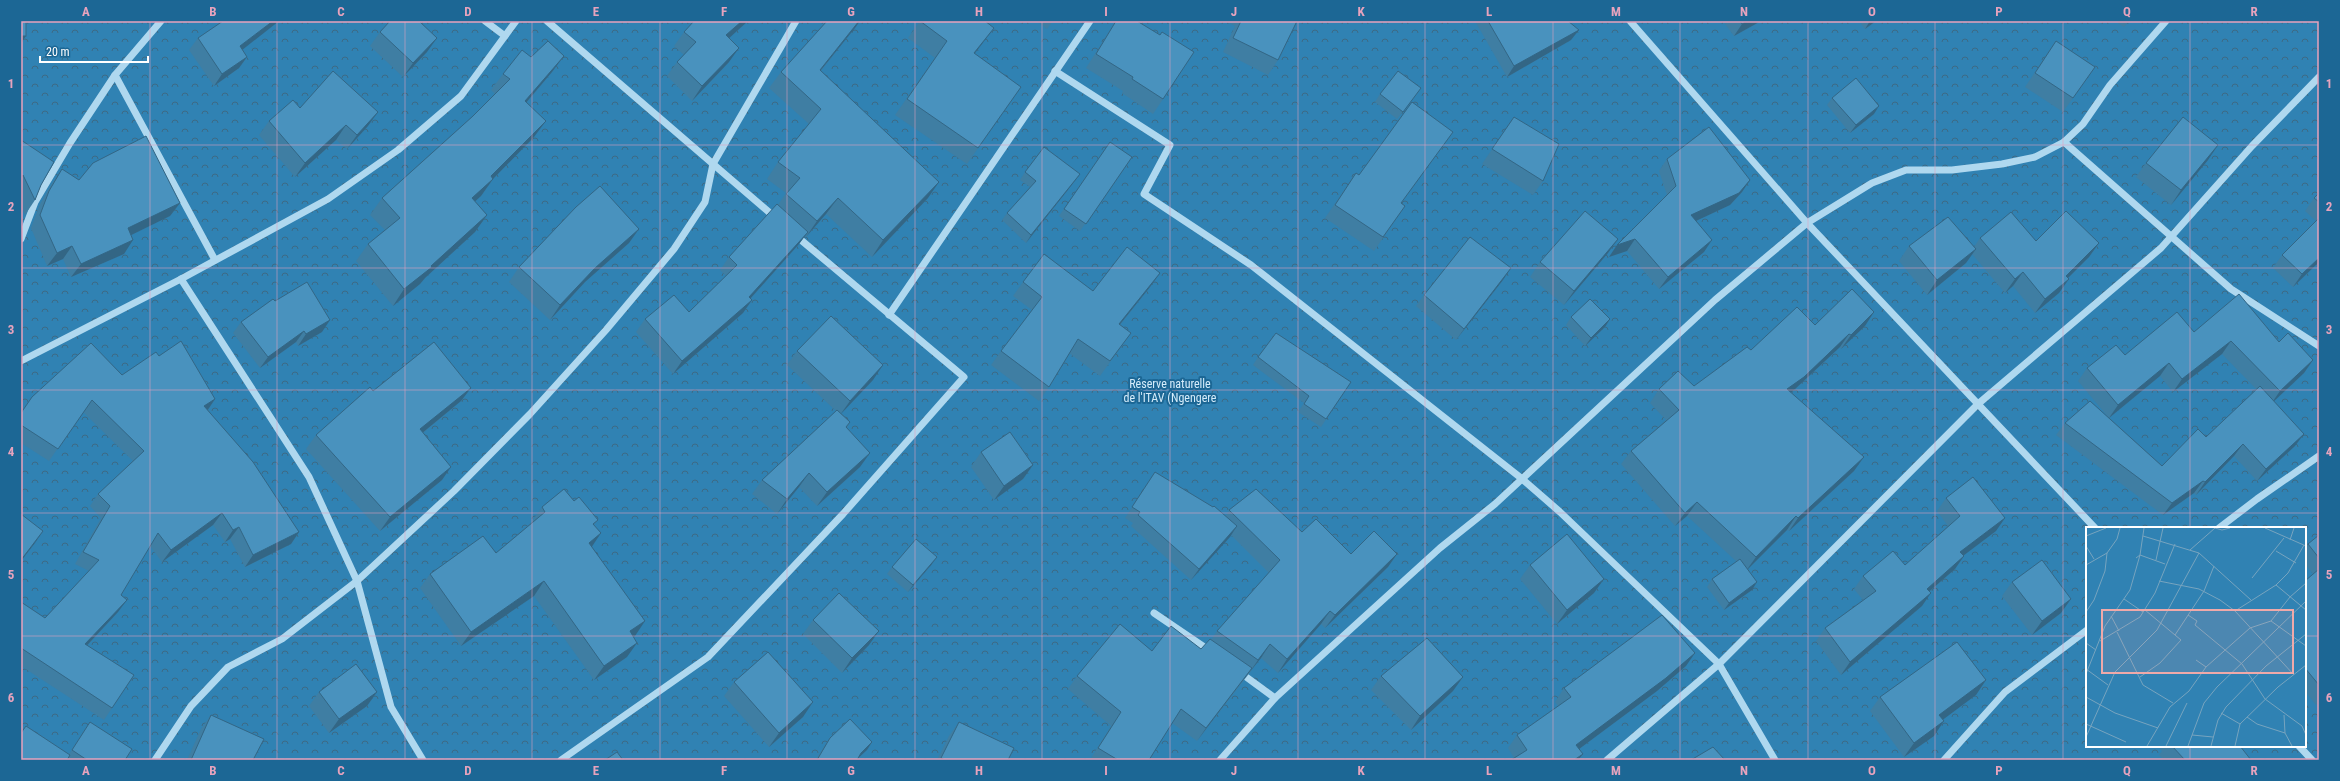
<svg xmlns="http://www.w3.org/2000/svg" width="2340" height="781" font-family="'Roboto Condensed',sans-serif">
	<defs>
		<pattern id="park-crowns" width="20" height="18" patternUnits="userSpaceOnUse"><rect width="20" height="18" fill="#3082b3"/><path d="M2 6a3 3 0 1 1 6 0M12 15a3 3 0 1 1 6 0" fill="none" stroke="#3d6a85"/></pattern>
	</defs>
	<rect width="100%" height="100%" fill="#1c6795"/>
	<path fill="url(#park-crowns)" fill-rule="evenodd" d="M21,21H2319V760H21ZM2087,528H2305V746H2087Z"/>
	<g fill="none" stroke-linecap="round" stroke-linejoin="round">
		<g stroke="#afd8ef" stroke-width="7">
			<polyline points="485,21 505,36"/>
			<polyline points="547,21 777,219"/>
			<polyline points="1630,21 1807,223 2095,528"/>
			<polyline points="1055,71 1170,145 1144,194 1251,265 1521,478 1560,512 1719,664 1775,760"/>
			<polyline points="115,75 215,260"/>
			<polyline points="2064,142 2231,289 2319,346"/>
			<polyline points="21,239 35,202 70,143 115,75 161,21"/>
			<polyline points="181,279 309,477 357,581 391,707 423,760"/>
			<polyline points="889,315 1090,21"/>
			<polyline points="21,361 181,279 328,199 398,150 461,96 516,21"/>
			<polyline points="2219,528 2257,499 2319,456"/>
			<polyline points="1154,613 1210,651"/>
			<polyline points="1238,671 1275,698"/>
			<polyline points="2299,746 2312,760"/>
			<polyline points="155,760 191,706 228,667 282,639 357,581 454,491 530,414 606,330 674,249 705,202 713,164 796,21"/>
			<polyline points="561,760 708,657 843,514 964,377 795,235"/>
			<polyline points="1220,760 1275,698 1309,667 1440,548 1495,504 1715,300 1807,223 1872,183 1906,170 1952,170 2002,164 2035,157 2064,142 2083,124 2110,85 2166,21"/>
			<polyline points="1607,760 1719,664 1978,404 2161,248 2252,146 2319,77"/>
			<polyline points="1944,760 2005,692 2087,630"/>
		</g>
	</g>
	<g fill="#3f7ea3" fill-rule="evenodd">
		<polygon points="827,21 860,21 821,71 928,198 872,257 826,214 806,237 805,236 799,244 751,298 752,300 743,313 673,374 636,332 645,319 689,312 726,276 720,270 729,257 778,205 786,193 767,179 778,162 809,124 769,88 781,72"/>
		<polygon points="920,21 994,28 974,54 1021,87 967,164 895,115 935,58 908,38"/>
		<polygon points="1037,21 1053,21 1047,29"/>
		<polygon points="1116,21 1137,21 1163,99 1153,114 1122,93 1123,91 1086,68"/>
		<polygon points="1225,21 1297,21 1278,60 1268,75 1223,52 1235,26"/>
		<polygon points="1475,21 1568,21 1571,40 1507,77"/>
		<polygon points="1723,21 1761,21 1734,36"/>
		<polygon points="1859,21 1876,21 1865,29"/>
		<polygon points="2115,21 2129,21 2124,27"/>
		<polygon points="380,32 427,52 403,77 370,46"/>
		<polygon points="684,32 729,38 729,62 692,101 667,76 677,62 684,55 674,46"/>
		<polygon points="198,38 243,50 247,57 239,68 214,86 189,50"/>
		<polygon points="2056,41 2095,67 2063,112 2025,87"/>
		<polygon points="564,56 552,72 527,102 534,137 493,179 481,196 475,201 487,215 475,232 425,278 420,284 393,306 356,261 368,244 385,230 370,215 382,198 473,116 495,94 491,90 503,74 531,57"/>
		<polygon points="1380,94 1415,96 1397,119 1375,102"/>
		<polygon points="1832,98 1874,114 1850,133 1827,105"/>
		<polygon points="300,108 368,126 347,149 336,140 295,177 259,135 269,121"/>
		<polygon points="1514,117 1543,181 1533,195 1482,164"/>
		<polygon points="1453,132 1401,203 1405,206 1374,251 1325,218 1356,173 1359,175"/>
		<polygon points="21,140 41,185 35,200 25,215 21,206"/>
		<polygon points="1110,142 1132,157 1080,231 1059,216"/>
		<polygon points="1667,159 1750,180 1742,192 1730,205 1696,221 1704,252 1659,289 1627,251 1609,257 1667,195 1659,171"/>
		<polygon points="2208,160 2171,205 2136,177 2146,163"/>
		<polygon points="62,169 79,180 180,203 170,216 131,235 124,254 71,277 63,259 47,266 31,228 40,204 53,182"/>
		<polygon points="1025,172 1074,182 1026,243 1002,220 1007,213 1030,187 1020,180"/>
		<polygon points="2319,193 2319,262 2293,287 2273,268 2282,255 2316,221 2305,211 2314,198"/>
		<polygon points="1980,238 2036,241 2099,243 2089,257 2068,278 2059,293 2035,313 2013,286 2005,293 1972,254 1966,263 1927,295 1899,261 1909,246 1974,247"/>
		<polygon points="1618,239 1608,253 1564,305 1530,277 1540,262"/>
		<polygon points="629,243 585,282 550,320 509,282 519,267"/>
		<polygon points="1160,273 1150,287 1120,325 1121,347 1100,376 1069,353 1049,387 1039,401 991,365 1001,351 1032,310 1013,296 1023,282 1093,291"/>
		<polygon points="1503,280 1456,340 1416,306 1424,295"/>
		<polygon points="1571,317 1610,319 1605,327 1585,346 1566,325"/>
		<polygon points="241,322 322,332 298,346 296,342 260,368 233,333"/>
		<polygon points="1815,325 1865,326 1841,349 1840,347 1791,393 1854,471 1789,531 1787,530 1748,569 1752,590 1724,610 1707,587 1712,579 1737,562 1687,516 1675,526 1621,464 1631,451 1666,420 1650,403 1659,389 1694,386 1751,350"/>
		<path d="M2194,332L2279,342L2313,360L2304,373L2274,401L2295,446L2257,481L2234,456L2196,495L2194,493L2163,515L2056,435L2065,423L2108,417L2078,381L2087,368ZM2222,354L2257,390L2206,437L2162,466L2109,418L2160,376L2173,392Z"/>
		<polygon points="797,351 873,380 841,413 850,422 847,428 860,467 817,506 799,487 777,514 752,494 762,480 836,411 787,365"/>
		<polygon points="159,356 215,399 208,410 299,532 291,544 245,567 230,539 225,542 213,525 162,562 150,546 121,595 118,612 87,646 112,708 104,720 21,666 21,602 45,618 89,571 75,564 101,518 90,506 98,494 133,461 83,412 49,461 21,443 21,412 122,375"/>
		<polygon points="1258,357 1351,382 1321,427 1298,412 1304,403 1253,365"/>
		<polygon points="471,388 461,401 423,433 442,480 380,531 306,449 316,435 373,391"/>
		<polygon points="981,452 1033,465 1023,479 994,500 971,467"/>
		<polygon points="1155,472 1226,516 1229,510 1302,532 1351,554 1397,554 1388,567 1325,628 1321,624 1278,673 1261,658 1197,741 1172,723 1149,760 1090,760 1111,726 1068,689 1077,676 1152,651 1201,649 1211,640 1217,631 1269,573 1231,535 1191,580 1131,526 1133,523 1125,518"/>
		<polygon points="1946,498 1996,531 1964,555 1964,556 1955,569 1929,592 1922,606 1841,675 1816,641 1825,628 1863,600 1854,589 1863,576 1905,565 1948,526 1937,511"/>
		<polygon points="574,501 598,520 594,525 592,547 635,636 633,637 627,657 594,680 534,596 461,646 420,588 430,574 496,553 532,522 532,521 542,507"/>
		<polygon points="2319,535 2319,703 2316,705 2305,691 2305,581 2313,574 2305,564 2305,548 2308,544"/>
		<polygon points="932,564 908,592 887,574 892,567"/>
		<polygon points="1530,565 1594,593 1557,624 1520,579"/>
		<polygon points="2012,582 2061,613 2032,635 2002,596"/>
		<polygon points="813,620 869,645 842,673 803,634"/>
		<polygon points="1686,666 1657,691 1579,749 1514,758 1508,748 1517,735 1558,706 1555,702 1564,688"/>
		<polygon points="1381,676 1453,691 1411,730 1371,690"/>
		<polygon points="1986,680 1976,695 1942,720 1934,736 1904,757 1870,711 1880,697"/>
		<polygon points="734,682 803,717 769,747 724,696"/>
		<polygon points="319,692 377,692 367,706 329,733 309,706"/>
		<polygon points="211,715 253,760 187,760 201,729"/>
		<polygon points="90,722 125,760 21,760 69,754"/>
		<polygon points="959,722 1008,760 937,760 949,736"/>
		<polygon points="830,738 872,742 867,750 858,758 857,760 816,760 825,745"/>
		<polygon points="2158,746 2240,746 2251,760 2164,760 2159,755 2162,751"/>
	</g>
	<g fill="#336685">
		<polygon points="273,21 279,21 232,58 240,46"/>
		<polygon points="742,21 748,21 716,50 726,35"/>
		<polygon points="859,21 860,21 855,28 808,86 820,70"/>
		<polygon points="1747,21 1761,21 1734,36 1742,24"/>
		<polygon points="1870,21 1876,21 1865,29"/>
		<polygon points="994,28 982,44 962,70 974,53"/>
		<polygon points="1579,30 1571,40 1507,77 1514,66"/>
		<polygon points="21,36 26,36 21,43"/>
		<polygon points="437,38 427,52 403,77 413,63"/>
		<polygon points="739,48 729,62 692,101 702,86"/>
		<polygon points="564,56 552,72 513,118 525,101"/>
		<polygon points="247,57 239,68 214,86 222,74"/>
		<polygon points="1879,106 1874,114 1850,133 1856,125"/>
		<polygon points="378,112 368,126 347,149 357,135"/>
		<polygon points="546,121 534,137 493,179 481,196 460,215 472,198 491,176"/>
		<polygon points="346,125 336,140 295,177 305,163"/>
		<polygon points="2218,145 2208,160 2171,205 2181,190"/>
		<polygon points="1080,174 1074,182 1026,243 1031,235"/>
		<polygon points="1750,180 1742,192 1730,205 1683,227 1691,215"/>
		<polygon points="939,182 928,198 872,257 883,240"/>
		<polygon points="838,198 826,214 806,237 817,221"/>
		<polygon points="180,203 170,216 119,241 128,228"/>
		<polygon points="487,215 475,232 425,278 420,284 393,306 404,289"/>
		<polygon points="639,229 629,243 585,282 550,320 560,305 595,268"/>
		<polygon points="808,232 799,244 740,310 749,297"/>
		<polygon points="1618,239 1608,253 1564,305 1574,291"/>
		<polygon points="1635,239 1627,251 1609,257 1617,245"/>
		<polygon points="133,240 124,254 71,277 81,264"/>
		<polygon points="1712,240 1704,252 1659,289 1668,277"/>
		<polygon points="2099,243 2089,257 2059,287 2069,279 2059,293 2035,313 2045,299 2066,276"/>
		<polygon points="72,246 63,259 47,266 57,253"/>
		<polygon points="1976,249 1966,263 1927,295 1937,280"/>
		<polygon points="2319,258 2319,262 2293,287 2302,274"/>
		<polygon points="1511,268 1503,280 1456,340 1464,329"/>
		<polygon points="2023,272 2013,286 2005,293 2015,279"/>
		<polygon points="1160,273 1150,287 1109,338 1119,324"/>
		<polygon points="752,300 743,313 673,374 682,361"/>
		<polygon points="1874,312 1865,326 1841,349 1851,335"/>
		<polygon points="1610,319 1605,327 1585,346 1591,338"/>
		<polygon points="330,320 322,332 298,346 306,334"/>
		<polygon points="304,331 296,342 260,368 268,357"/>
		<polygon points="1849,334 1840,347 1794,390 1778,403 1787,389"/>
		<polygon points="2231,341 2222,354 2173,392 2182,379"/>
		<polygon points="2313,360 2304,373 2271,404 2280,391"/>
		<polygon points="2169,363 2160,376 2109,418 2118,405"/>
		<polygon points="883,365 873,380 840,415 850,401"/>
		<polygon points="471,388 461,401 410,443 420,429"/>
		<polygon points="215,399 207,411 204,406"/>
		<polygon points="2304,434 2295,446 2257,481 2266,469"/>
		<polygon points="2243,444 2234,456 2196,495 2205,482"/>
		<polygon points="870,453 860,467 817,506 827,492"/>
		<polygon points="1864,457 1854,471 1789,531 1798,518"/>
		<polygon points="1033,465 1023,479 994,500 1004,486"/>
		<polygon points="451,467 442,480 380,531 390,517"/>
		<polygon points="809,473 799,487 777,514 787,499"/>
		<polygon points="2203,481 2194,493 2163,515 2172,503"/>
		<polygon points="1697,502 1687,516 1675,526 1685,513"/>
		<polygon points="222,513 213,525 162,562 171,550"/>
		<polygon points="1796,516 1787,530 1746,571 1756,557"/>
		<polygon points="2005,518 1996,531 1951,565 1960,552"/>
		<polygon points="1237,526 1230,537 1191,580 1199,569"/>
		<polygon points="239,527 230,539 225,542 233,530"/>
		<polygon points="43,531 35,543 21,561 21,560"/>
		<polygon points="299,532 291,544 245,567 253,555"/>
		<polygon points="601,533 591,548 589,543"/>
		<polygon points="1397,554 1388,567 1325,628 1335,615"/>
		<polygon points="1964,556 1955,569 1917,602 1927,589"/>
		<polygon points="937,557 932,564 908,592 913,585"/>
		<polygon points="1604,579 1594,593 1557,624 1567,610"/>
		<polygon points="544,581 534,596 461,646 471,632"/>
		<polygon points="1757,582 1752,590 1724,610 1729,603"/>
		<polygon points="1931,593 1922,606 1841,675 1850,662"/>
		<polygon points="2071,599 2061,613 2032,635 2042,621"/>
		<polygon points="127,600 118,612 77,656 85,644"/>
		<polygon points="1330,611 1321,624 1278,673 1287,659"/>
		<polygon points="645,621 635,636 620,646 630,631"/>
		<polygon points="879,631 869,645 842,673 852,658"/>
		<polygon points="637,643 627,657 594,680 604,666"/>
		<polygon points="1270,644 1261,658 1249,673 1258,660"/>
		<polygon points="1695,653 1686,666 1657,691 1567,758 1576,745"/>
		<polygon points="1252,668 1242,681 1197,741 1206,728"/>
		<polygon points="1463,677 1453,691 1411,730 1420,716"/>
		<polygon points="1986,680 1976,695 1929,730 1939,715"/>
		<polygon points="377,692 367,706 329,733 339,719"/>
		<polygon points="813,702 803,717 769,747 779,733"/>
		<polygon points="1944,721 1934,736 1904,757 1914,743"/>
		<polygon points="872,742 867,750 856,760 861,753"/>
		<polygon points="1583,754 1578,760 1574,760"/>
	</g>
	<g fill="#4992be" stroke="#336685">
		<rect x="21" y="21" width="5" height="15"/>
		<polygon points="223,21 273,21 240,46 247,57 222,74 198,38"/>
		<polygon points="390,21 419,21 437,38 413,63 380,32"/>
		<polygon points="694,21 742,21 726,35 739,48 702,86 677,62 696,42 684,32"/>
		<polygon points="827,21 859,21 820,70 939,182 883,240 838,198 817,221 786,194 800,178 778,162 821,109 781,72"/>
		<polygon points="920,21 985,21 994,28 974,53 1021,87 978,148 907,99 947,41"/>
		<polygon points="1116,21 1137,21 1160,35 1162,32 1194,52 1163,99 1132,79 1133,77 1096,54"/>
		<polygon points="1241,21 1297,21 1278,60 1233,38"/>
		<polygon points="1488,21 1568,21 1579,30 1514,66"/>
		<polygon points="1740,21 1747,21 1742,24"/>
		<polygon points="548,41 564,56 525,101 546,121 491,176 493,179 472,198 487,215 431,266 432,267 404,289 368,244 400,218 382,198 473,116 510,79 503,74 522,50 531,57"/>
		<polygon points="2056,41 2095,67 2073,98 2035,73"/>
		<polygon points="333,71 378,112 357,135 346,125 305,163 269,121 293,100 300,108"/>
		<polygon points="1398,71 1421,88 1403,112 1380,94"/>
		<polygon points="1856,78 1879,106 1856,125 1832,98"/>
		<polygon points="1412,102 1453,132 1401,203 1405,206 1383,237 1335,205 1356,173 1359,175"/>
		<polygon points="1514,117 1559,144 1543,181 1492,149"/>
		<polygon points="2183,117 2218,145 2181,190 2146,163"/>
		<polygon points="1709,127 1750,180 1739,193 1691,215 1712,240 1668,277 1635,239 1617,245 1676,186 1667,159"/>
		<polygon points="146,136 180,203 128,228 133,240 81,264 72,246 57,253 40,215 49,191 62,169 79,180 93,163"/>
		<polygon points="21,140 54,162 41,185 35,200 23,175 21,178"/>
		<polygon points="1110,142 1132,157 1086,224 1064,209"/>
		<polygon points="1044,147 1080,174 1031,235 1007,213 1036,181 1025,172"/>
		<polygon points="600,186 639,229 595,268 560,305 519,267 576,207"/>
		<polygon points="2319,193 2319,202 2314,198"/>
		<polygon points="777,204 808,232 749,297 752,300 682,361 645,319 674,295 689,312 737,265 729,257"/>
		<polygon points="1585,211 1618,239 1574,291 1540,262"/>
		<polygon points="2066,211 2099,243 2066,276 2069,279 2045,299 2023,272 2015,279 1980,238 2011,212 2036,241"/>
		<polygon points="1948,217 1976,249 1937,280 1909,246"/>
		<polygon points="2319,218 2319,258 2302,274 2282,255"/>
		<polygon points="1470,237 1511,268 1464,329 1424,295"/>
		<polygon points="1127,247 1160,273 1119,324 1131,333 1110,361 1078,339 1049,387 1001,351 1042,297 1023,282 1044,254 1093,291"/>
		<polygon points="307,282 330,320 306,334 304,331 268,357 241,322 273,299 275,301"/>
		<polygon points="1852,289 1874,312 1851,335 1849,334 1804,377 1787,389 1864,457 1798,518 1796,516 1756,557 1697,502 1685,513 1631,451 1679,410 1659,389 1678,371 1694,386 1747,347 1751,350 1797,307 1815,325"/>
		<polygon points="2239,294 2279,342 2288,333 2313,360 2280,391 2231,341 2182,379 2169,363 2118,405 2087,368 2116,345 2125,355 2177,312 2194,332"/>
		<polygon points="1590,299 1610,319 1591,338 1571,317"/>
		<polygon points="831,316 883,365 850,401 797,351"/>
		<polygon points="1276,333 1351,382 1326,419 1304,404 1309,396 1258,357"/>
		<polygon points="181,341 215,399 204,406 253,462 299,532 253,555 239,527 233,530 222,513 171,550 158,533 121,595 127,600 85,644 134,675 112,708 21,648 21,602 45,618 99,560 83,552 110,506 98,494 144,451 92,400 58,449 21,425 21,413 32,397 91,343 122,375 156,352 159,356"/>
		<polygon points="434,342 471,388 420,429 451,467 390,517 316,435 370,387 373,391"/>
		<polygon points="2260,386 2304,434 2266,469 2243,444 2205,482 2203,481 2172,503 2065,423 2090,401 2162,466 2198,429 2206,437"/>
		<polygon points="837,410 850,422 846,427 870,453 827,492 809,473 787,499 762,480"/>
		<polygon points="1010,432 1033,465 1004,486 981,452"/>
		<polygon points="1155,472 1213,507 1214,506 1237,526 1199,569 1138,515 1140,512 1132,507"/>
		<polygon points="1973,477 2005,518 1960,552 1964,556 1927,589 1931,593 1850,662 1825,628 1876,591 1863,576 1893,551 1905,565 1960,516 1946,498"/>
		<polygon points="564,489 574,501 579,497 598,520 593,524 601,533 589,543 645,621 630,631 637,643 604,666 544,581 471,632 430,574 483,536 496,553 545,512 542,507"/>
		<polygon points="1256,489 1302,532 1316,519 1351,554 1374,531 1397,554 1335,615 1330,611 1287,659 1270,644 1258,660 1217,631 1280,560 1229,510"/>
		<polygon points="21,514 43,531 21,560"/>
		<polygon points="1567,534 1604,579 1567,610 1530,565"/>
		<polygon points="2319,535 2319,558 2308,544"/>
		<polygon points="916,539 937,557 913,585 892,567"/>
		<polygon points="1740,559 1757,582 1729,603 1712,579"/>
		<polygon points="2042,560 2071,599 2042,621 2012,582"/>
		<polygon points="2319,569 2319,685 2305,668 2305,586 2306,585 2305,584 2305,581"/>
		<polygon points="839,593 879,631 852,658 813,620"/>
		<polygon points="1662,615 1695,653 1666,678 1576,745 1583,754 1574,760 1511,760 1527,750 1517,735 1571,697 1564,688"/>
		<polygon points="1120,624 1152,651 1171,626 1201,649 1210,639 1252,668 1206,728 1181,709 1149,760 1118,760 1098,748 1121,712 1077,676"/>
		<polygon points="1427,638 1463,677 1420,716 1381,676"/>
		<polygon points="1957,642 1986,680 1939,715 1944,721 1914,743 1880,697"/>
		<polygon points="768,652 813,702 779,733 734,682"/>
		<polygon points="356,664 377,692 339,719 319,692"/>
		<polygon points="211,715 264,739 253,760 191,760"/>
		<polygon points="850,719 872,742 861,753 857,760 817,760 830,738"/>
		<polygon points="90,722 132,749 125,760 87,760 72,750"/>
		<polygon points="959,722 1014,748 1008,760 945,760 941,758"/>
		<polygon points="26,726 70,755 67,760 21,760 21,733"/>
		<polygon points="2172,746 2240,746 2251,760 2185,760"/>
		<polygon points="1713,747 1725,760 1691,760"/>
		<polygon points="617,752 623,760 605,760"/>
	</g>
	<path fill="none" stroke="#e7a3bd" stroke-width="1" stroke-opacity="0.55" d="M150,21V760M277,21V760M405,21V760M532,21V760M660,21V760M787,21V760M915,21V760M1042,21V760M1170,21V760M1298,21V760M1425,21V760M1553,21V760M1680,21V760M1808,21V760M1935,21V760M2063,21V760M2190,21V528M21,145H2319M21,268H2319M21,390H2319M21,513H2319M21,636H2087M2305,636H2319M2190,746V760"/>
	<g text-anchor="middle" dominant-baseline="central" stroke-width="4" stroke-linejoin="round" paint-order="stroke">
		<g font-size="12" fill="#d6edfb" stroke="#1c6795">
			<text x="1170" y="384">Réserve naturelle<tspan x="1170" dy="14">de l'ITAV (Ngengere</tspan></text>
		</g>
	</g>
	<g transform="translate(2086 527)">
		<rect width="220" height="220" fill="#1c6795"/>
		<path d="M0,1H220V219H0Z" fill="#3082b3"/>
		<path fill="none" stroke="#77a4bf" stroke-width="1" d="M129,1L136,3L144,1M179,1L220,19M0,9L20,1M57,9L113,26L165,73M204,13L208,1M0,19L8,32M104,23L129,1M190,24L210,36M50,31L54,28L79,37M70,33L77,1M0,38L21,26L31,12L34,1M166,51L198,11M73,54L113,62L134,73L149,84L208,148M190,58L220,83M38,72L57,85M149,84L190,58L202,46L218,18M0,85L8,73L19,44L21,26M102,88L111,94L109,98L156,137L179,172L216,199L220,208M25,89L33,104M185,94L220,119M31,105L57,158L87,176M89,108L118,64L128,39M14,114L54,90L69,66L89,17M0,116L10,123M110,133L120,140M0,142L22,158M0,147L19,99L44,63L54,28L58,1M54,150L74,136L95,113L59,83M0,170L29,186L72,201M135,186L154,197M198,188L199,206L206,219M161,190L171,197L199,206M0,197L40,215M106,208L127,210M0,210L29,145L71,103L113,26M61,219L84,180L103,164L120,140L164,101L185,94L204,70L220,56M80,219L101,176M102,219L118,176L131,160L220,74M125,219L132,193L140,180L180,139L220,107M149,219L154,197L192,160L220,138"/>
		<path fill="#efa9a9" fill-opacity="0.15" stroke="#efa9a9" stroke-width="2" d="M16,83H207V146H16Z"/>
		<rect width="220" height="220" fill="none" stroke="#fff" stroke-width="2"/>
	</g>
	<rect width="2340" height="781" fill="none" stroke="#1c6795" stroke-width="44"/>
	<path d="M40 56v6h108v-6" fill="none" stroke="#ffffff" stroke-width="2"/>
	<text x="46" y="56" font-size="12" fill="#ffffff" stroke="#1c6795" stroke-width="3" paint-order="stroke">20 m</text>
	<rect x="22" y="22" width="2296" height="737" fill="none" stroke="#e7a3bd" stroke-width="1.5"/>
	<g font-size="13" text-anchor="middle" font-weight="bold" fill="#e7a3bd">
		<text x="86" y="16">A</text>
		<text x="213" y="16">B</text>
		<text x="341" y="16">C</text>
		<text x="468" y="16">D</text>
		<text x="596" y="16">E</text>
		<text x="724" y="16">F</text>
		<text x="851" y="16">G</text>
		<text x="979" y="16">H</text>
		<text x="1106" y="16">I</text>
		<text x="1234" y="16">J</text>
		<text x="1361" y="16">K</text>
		<text x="1489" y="16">L</text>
		<text x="1616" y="16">M</text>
		<text x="1744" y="16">N</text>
		<text x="1872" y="16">O</text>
		<text x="1999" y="16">P</text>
		<text x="2127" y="16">Q</text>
		<text x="2254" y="16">R</text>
		<text x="11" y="88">1</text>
		<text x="2329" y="88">1</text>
		<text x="11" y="211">2</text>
		<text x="2329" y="211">2</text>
		<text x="11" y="334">3</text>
		<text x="2329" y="334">3</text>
		<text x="11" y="456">4</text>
		<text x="2329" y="456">4</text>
		<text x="11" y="579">5</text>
		<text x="2329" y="579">5</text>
		<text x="11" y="702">6</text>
		<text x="2329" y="702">6</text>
		<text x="86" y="775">A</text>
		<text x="213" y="775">B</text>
		<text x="341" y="775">C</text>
		<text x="468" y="775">D</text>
		<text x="596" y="775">E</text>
		<text x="724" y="775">F</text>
		<text x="851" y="775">G</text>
		<text x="979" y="775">H</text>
		<text x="1106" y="775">I</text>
		<text x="1234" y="775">J</text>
		<text x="1361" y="775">K</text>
		<text x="1489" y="775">L</text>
		<text x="1616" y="775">M</text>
		<text x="1744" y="775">N</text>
		<text x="1872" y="775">O</text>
		<text x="1999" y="775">P</text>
		<text x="2127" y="775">Q</text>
		<text x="2254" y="775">R</text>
	</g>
</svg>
